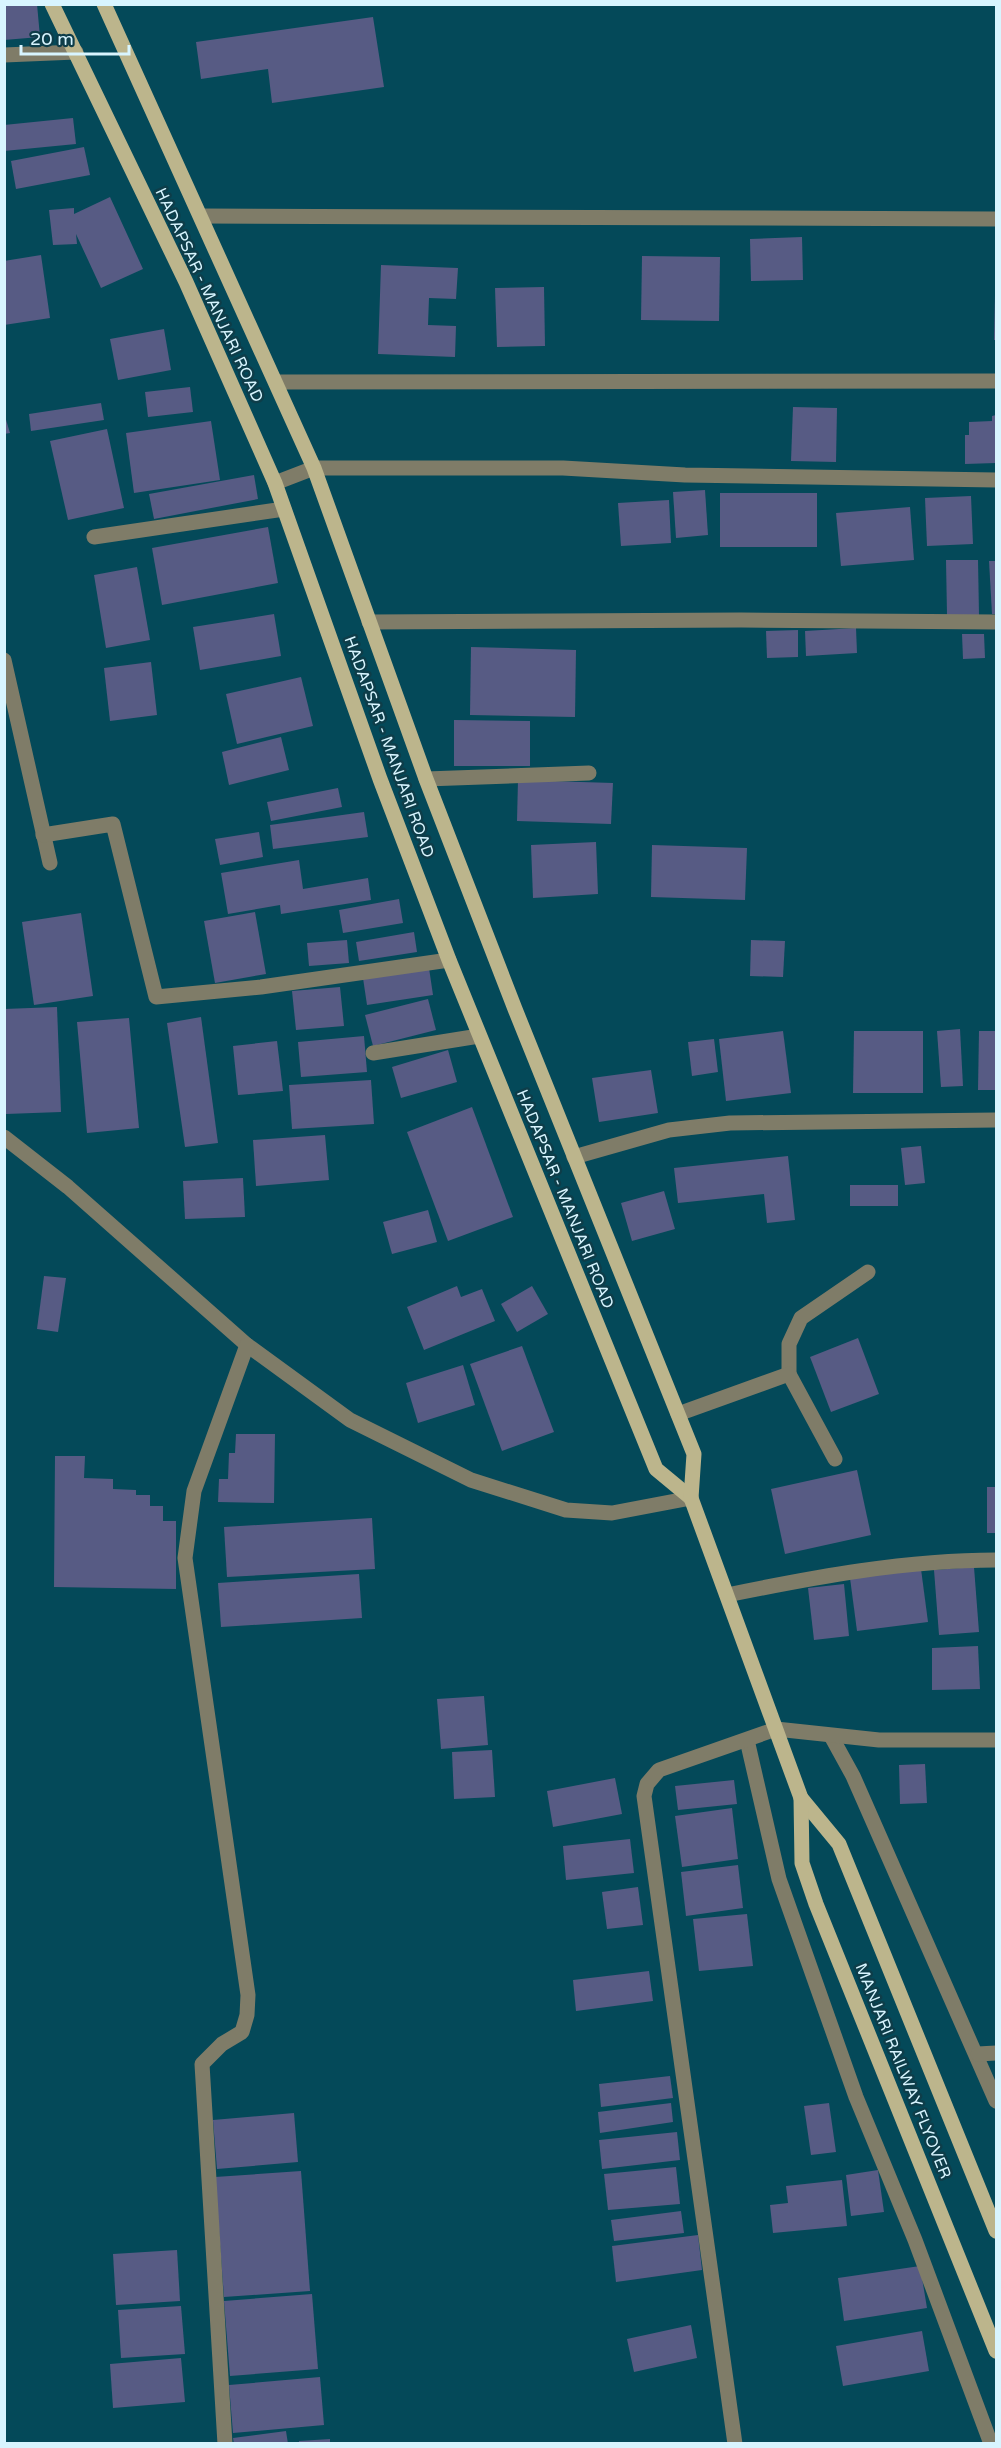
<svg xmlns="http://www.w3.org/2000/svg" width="1001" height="2448" font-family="'Varela Round',sans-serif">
	<rect width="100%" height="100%" fill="#044959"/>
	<g fill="#575b84">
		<polygon points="4,4 37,4 40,37 4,40"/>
		<polygon points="373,17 384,87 272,103 268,69 201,79 196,42"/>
		<polygon points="73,118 76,144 4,151 4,125"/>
		<polygon points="84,147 90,175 16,189 11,161"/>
		<polygon points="110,197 143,269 101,288 76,234 77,244 53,245 49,210 74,208 74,214"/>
		<polygon points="802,237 803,280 751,281 750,239"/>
		<polygon points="41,255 50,318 4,325 4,261"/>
		<polygon points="642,256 720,257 719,321 641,320"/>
		<polygon points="381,265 458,268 456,299 429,298 428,325 456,326 455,357 378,354"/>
		<polygon points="544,287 545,346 497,347 495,288"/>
		<polygon points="995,295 996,295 996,340 994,340"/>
		<polygon points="164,329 171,370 118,380 110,339"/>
		<polygon points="190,387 193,412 148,417 145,392"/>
		<polygon points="101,403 104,420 31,431 29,414"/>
		<polygon points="793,407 837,408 836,462 791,461"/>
		<polygon points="4,413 10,433 4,434"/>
		<polygon points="996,415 996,463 965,464 965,435 969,435 969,422 992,421 992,416"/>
		<polygon points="211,421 220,480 134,493 126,433"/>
		<polygon points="107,429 124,508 68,520 50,441"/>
		<polygon points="254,475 258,499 154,519 149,494"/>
		<polygon points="705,490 708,535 676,538 673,492"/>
		<rect x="720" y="493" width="97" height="54"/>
		<polygon points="971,496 973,544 927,546 925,498"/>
		<polygon points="669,500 671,543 621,546 618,503"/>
		<polygon points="910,507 914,560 841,566 836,513"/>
		<polygon points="268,527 278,583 162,605 152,548"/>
		<polygon points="946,560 978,560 979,615 947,615"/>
		<polygon points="989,561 996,561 996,614 992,614"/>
		<polygon points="137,567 150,640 106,648 94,575"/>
		<polygon points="274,614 281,656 200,670 193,627"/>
		<polygon points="856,628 857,653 806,656 805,631"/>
		<polygon points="798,630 798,657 767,658 766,631"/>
		<polygon points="962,634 984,634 985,658 963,659"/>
		<polygon points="471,647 576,650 575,717 470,715"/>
		<polygon points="151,662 157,715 110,721 104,668"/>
		<polygon points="301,677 313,726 237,744 226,694"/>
		<polygon points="454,720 530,721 530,766 454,766"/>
		<polygon points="281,737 289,770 229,785 222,752"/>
		<polygon points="518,780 613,783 611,824 517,821"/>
		<polygon points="338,788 342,807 271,821 267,802"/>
		<polygon points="364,812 368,837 273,849 270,825"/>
		<polygon points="259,832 263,857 220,865 215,839"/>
		<polygon points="596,842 598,894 533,898 531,845"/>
		<polygon points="652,845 747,848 745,900 651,897"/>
		<polygon points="299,860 303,889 368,878 371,900 281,914 280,905 228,914 221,873"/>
		<polygon points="399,899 403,923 343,933 339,910"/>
		<polygon points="255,912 266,974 215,983 204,921"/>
		<polygon points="81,913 93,996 34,1005 22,922"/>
		<polygon points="414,932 417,952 359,961 356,942"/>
		<polygon points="347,940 349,963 309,966 307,943"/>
		<polygon points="751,940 785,941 783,977 750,976"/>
		<polygon points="429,968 433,995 367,1005 363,978"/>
		<polygon points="340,987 344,1026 296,1030 292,991"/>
		<polygon points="428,999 436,1030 373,1046 365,1015"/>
		<polygon points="57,1007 61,1112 6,1114 4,1009"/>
		<polygon points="201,1017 218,1143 185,1147 167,1023"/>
		<polygon points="129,1018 139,1128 87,1133 77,1022"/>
		<polygon points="960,1029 963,1086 941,1087 937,1031"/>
		<polygon points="783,1031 791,1093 726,1101 719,1039"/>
		<polygon points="854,1031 923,1031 923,1093 853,1093"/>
		<polygon points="979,1031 996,1031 996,1090 978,1090"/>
		<polygon points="364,1036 367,1072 301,1077 298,1042"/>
		<polygon points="714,1039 718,1072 692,1076 688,1042"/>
		<polygon points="277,1041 283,1091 238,1095 233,1046"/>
		<polygon points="448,1050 457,1082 401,1098 392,1067"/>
		<polygon points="651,1070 658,1113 599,1122 592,1078"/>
		<polygon points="371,1080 374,1124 292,1129 289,1085"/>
		<polygon points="472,1107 513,1217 448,1241 407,1132"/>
		<polygon points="325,1135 329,1180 256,1186 253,1140"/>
		<polygon points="921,1146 925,1183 905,1185 901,1148"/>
		<polygon points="788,1156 795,1220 767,1223 764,1194 678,1203 674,1168"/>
		<polygon points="243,1178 245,1217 185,1219 183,1181"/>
		<rect x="850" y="1185" width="48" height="21"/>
		<polygon points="664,1191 675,1229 632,1241 621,1203"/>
		<polygon points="428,1210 437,1242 392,1254 383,1222"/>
		<polygon points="44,1276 66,1278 58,1332 37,1329"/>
		<polygon points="457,1286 461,1297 482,1289 495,1321 424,1350 407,1307"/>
		<polygon points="532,1286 548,1314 517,1332 501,1304"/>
		<polygon points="858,1338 879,1394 831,1412 810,1357"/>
		<polygon points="522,1346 554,1432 502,1451 470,1364"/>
		<polygon points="463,1365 475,1405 418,1423 406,1383"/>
		<polygon points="236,1434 275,1434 274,1503 218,1502 219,1479 228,1479 229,1453 235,1453"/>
		<polygon points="55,1456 85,1456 84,1478 113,1479 113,1489 136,1490 136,1495 150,1495 150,1506 163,1506 163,1521 176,1521 176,1589 54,1587"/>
		<polygon points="857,1470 871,1535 785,1554 771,1489"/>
		<rect x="987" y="1487" width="9" height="46"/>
		<polygon points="372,1518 375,1569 227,1577 224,1527"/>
		<polygon points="974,1567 979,1632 939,1635 934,1570"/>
		<polygon points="921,1569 928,1622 857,1631 850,1578"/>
		<polygon points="359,1574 362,1618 221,1627 218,1583"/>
		<polygon points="844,1584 849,1636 814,1640 808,1588"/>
		<polygon points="978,1646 980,1689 932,1690 932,1648"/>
		<polygon points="484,1696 488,1745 441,1749 437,1699"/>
		<polygon points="492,1750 495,1797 454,1799 452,1752"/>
		<polygon points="925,1764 927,1803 900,1804 899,1765"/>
		<polygon points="615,1778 622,1814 553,1827 547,1791"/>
		<polygon points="734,1780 737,1804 678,1810 675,1786"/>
		<polygon points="732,1808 738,1859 682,1867 675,1816"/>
		<polygon points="630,1839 634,1873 566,1880 563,1846"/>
		<polygon points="738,1865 743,1908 686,1916 681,1872"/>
		<polygon points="638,1887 643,1925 607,1929 602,1892"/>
		<polygon points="747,1914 753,1966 699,1971 693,1919"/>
		<polygon points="649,1971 653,2001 576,2011 573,1980"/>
		<polygon points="670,2076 673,2098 601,2107 599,2084"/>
		<polygon points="671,2103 673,2122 600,2133 598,2112"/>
		<polygon points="829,2103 836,2152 811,2155 804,2106"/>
		<polygon points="294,2113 298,2162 217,2169 213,2120"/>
		<polygon points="677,2132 680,2160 602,2169 599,2140"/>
		<polygon points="676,2167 680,2204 608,2210 604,2174"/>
		<polygon points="878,2170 884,2212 851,2216 846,2175"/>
		<polygon points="301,2171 310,2291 224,2297 215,2177"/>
		<polygon points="842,2180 847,2226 773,2233 770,2205 788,2203 786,2186"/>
		<polygon points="681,2211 684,2233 614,2241 611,2220"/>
		<polygon points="698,2235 702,2270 616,2282 612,2246"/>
		<polygon points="177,2250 180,2301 116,2305 113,2254"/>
		<polygon points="920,2266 927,2308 844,2321 838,2278"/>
		<polygon points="312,2294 318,2369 230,2376 224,2301"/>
		<polygon points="181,2306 185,2354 121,2358 118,2310"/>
		<polygon points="691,2325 697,2358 634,2372 627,2339"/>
		<polygon points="922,2331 929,2371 843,2386 836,2346"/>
		<polygon points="181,2358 185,2402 113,2408 110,2364"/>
		<polygon points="320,2377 324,2425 233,2433 229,2385"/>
		<polygon points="286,2431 288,2444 234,2444 233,2438"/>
		<polygon points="330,2439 330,2444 299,2444 299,2441"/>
	</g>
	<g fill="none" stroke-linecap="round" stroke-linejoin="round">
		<g stroke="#7f7c68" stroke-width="15">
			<polyline points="4,55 76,52"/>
			<polyline points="201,216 996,219"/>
			<polyline points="277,382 996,381"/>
			<polyline points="275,483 314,468 563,468 685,475 996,480"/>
			<polyline points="94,537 284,509"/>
			<polyline points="369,622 741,620 996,622"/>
			<polyline points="4,660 50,863"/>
			<polyline points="426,779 589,773"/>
			<polyline points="43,835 113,824 156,997 261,987 449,960"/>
			<polyline points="373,1053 479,1036"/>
			<polyline points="4,1137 68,1187 247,1345 350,1420 471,1480 566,1510 612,1513 691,1498"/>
			<polyline points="574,1157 669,1130 730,1123 996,1120"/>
			<polyline points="789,1374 789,1344 801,1318 868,1272"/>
			<polyline points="678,1414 789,1374 835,1459"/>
			<path d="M727,1595C815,1577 906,1560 996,1560"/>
			<polyline points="831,1736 853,1776 996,2101"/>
			<polyline points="747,1740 779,1879 856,2097 915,2240 991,2444"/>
			<polyline points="978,2054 996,2053"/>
			<polyline points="225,2444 202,2064 222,2044 242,2032 247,2015 248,1995 185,1558 194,1491 247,1345"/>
			<polyline points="735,2444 644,1796 647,1784 659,1770 776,1729 879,1740 996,1740"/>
		</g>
		<g stroke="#bcb58c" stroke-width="15">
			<polyline points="52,4 186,282 275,483 380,779 449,960 656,1469 691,1498"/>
			<polyline points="104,4 314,468 426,779 515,1009 694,1454 691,1498 801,1798 839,1844 996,2231"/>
			<polyline points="801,1798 802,1863 816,1904 996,2351"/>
		</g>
	</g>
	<g text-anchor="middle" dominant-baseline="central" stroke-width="5" stroke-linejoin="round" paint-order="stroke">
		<g font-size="16" fill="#d8f5ff" stroke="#0e3d49">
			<text transform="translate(209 295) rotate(65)">HADAPSAR - MANJARI ROAD</text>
			<text transform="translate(389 747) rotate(70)">HADAPSAR - MANJARI ROAD</text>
			<text transform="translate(565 1199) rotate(68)">HADAPSAR - MANJARI ROAD</text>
			<text transform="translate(903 2071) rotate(68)">MANJARI RAILWAY FLYOVER</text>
		</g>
	</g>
	<rect width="1001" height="2448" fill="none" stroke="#d8f5ff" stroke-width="12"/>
	<path d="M21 45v9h108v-9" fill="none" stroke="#d8f5ff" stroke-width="3"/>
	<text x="30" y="45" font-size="18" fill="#d8f5ff" stroke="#0e3d49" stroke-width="4.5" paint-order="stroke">20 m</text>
</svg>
